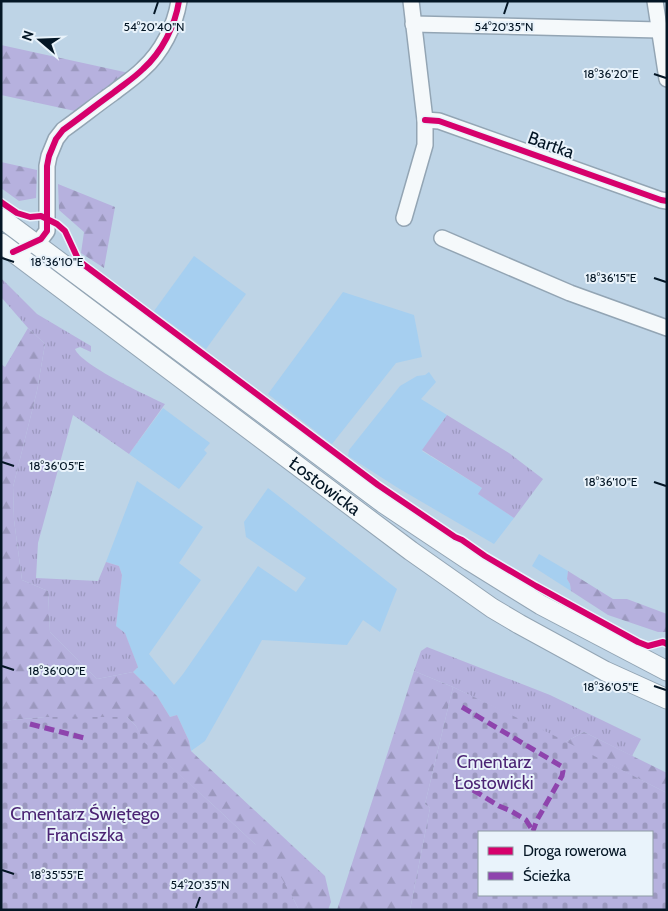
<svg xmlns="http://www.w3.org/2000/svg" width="668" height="911" font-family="Cabin,sans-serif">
	<defs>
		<pattern id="grass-tufts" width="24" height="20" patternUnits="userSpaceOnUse" patternTransform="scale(1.25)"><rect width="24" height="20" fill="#b6b1de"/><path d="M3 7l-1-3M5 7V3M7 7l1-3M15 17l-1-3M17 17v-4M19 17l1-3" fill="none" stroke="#9b98be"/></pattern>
		<pattern id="forest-firs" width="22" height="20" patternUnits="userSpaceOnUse" patternTransform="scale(1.25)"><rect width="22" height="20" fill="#b6b1de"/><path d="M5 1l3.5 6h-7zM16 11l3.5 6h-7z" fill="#9b98be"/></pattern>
		<pattern id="cemetery-stones" width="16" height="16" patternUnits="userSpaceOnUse" patternTransform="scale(1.25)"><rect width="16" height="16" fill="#b6b1de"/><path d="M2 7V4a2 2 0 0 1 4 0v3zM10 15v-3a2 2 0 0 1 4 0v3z" fill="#9b98be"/></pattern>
	</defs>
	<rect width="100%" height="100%" fill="#bed4e6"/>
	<g fill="#a6cff0">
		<polygon points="194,256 246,294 206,349 154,311"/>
		<polygon points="343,292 414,315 422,357 396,363 332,444 268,394"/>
		<polygon points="429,372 436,382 421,399 447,415 422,451 482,488 479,494 514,518 494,544 398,488 348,456 349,450 400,386 417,376 425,375"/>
		<polygon points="163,408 210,443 204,450 207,453 179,489 129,454"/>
		<polygon points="137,481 203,527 179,563 201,580 149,654 174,685 183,674 258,566 296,592 306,578 246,537 244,522 268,488 397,589 380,632 363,620 347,645 262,640 205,741 191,751 189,741 177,715 170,717 157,696 133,672 138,667 125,634 116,626 122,575 119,566 106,562"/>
		<polygon points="539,554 568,571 567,579 570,584 571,591 532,566"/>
	</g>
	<g fill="url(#grass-tufts)">
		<path d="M2,279L37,314L91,346V352L80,347L75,349C81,365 148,396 165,404L129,454L73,415L38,543L36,578L98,581L106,562L119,566L122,575L116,626L125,633L138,667L133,672L97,679L50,632L48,591L22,580L14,520L13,487L37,391L45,344L28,328L1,297Z"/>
		<polygon points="447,415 509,453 543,479 514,518 478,494 482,488 422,450"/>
		<polygon points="427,647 550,695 641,739 632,756 584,732 565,742 453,687 414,671 421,651"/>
	</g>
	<g fill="url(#forest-firs)">
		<polygon points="1,45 129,73 75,111 1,95"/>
		<polygon points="1,162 37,170 36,198 19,201 1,188"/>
		<polygon points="58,184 115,207 104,268 81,253 84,232 59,210"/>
		<polygon points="28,328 45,344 37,391 13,487 14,520 22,580 48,591 50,632 97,679 133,672 157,696 170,717 177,715 189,741 191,751 325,876 331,902 328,910 299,910 293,898 255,844 211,803 144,743 136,726 127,717 45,717 1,721 1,364 5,367"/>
		<polygon points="568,571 613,599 627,599 667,614 667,632 658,632 608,615 571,591 570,584 567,579"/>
		<polygon points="414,671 453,687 425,804 430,808 410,910 337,910"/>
		<polygon points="584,732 667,773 667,793 565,742"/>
	</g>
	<g fill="url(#cemetery-stones)" fill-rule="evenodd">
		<path d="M453,687L553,735L667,793V910H410L430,808L425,804ZM479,832H652V895H479Z"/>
		<polygon points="45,717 127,717 136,726 145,743 211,803 255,844 266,851 293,898 299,910 1,910 1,721"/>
	</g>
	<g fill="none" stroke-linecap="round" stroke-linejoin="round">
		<defs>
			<g id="minor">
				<polyline points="655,1 667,79"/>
				<polyline points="413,24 659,30"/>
				<polyline points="425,120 439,121 661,200 667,201"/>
				<polyline points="404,218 425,145 425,120 411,1"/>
				<polyline points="442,238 570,293 667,328"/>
				<path d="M26,247L41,239L47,231V166L49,156L56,139L63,130C80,118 96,105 113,93C123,85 134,78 143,69C162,52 175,26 179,1"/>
			</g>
			<g id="major">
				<polyline points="1,218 383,503 470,561 541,605 667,671"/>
				<path id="s1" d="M1,243L411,551L492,608L519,624L605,671L667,699"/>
			</g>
		</defs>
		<use href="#minor" stroke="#93a5b4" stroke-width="18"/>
		<use href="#major" stroke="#93a5b4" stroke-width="21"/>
		<use href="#minor" stroke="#f5f9fb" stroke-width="15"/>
		<use href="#major" stroke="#f5f9fb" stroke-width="19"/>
		<g stroke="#8e44ad" stroke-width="5" stroke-dasharray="10 5" stroke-linecap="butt">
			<polyline points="462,707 561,766 563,771 562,776 537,820 533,831"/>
			<polyline points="30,724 88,739"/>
			<polyline points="473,790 499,806 511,811 526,820 533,831"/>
		</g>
		<defs>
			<g id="cycleway">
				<polyline points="425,120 439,121 661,200 667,201"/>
				<polyline points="1,202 17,213 30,217 41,216 57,224 65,231 79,261 378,485 455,537 462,540 485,556 536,586 638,642 648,646 663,642 667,644"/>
				<path d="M13,252L41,239L47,231V166L49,156L56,139L63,130C80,118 96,105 113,93C123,85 134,78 143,69C162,52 175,26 179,1"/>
			</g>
		</defs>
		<use href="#cycleway" stroke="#e9f3fb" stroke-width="9"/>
		<use href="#cycleway" stroke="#d6006c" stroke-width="6"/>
	</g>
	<path fill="none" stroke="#041625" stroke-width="2" d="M154,14L158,2M504,14L508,2M654,74L666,78M2,258L14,262M654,278L666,282M2,462L14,466M654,482L666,486M2,666L14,670M654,686L666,690M2,870L14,874M196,908L200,897"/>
	<g text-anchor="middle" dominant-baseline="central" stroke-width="4" stroke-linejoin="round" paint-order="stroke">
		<g font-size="18" fill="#041625" stroke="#e9f3fb">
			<text transform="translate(551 145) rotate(20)">Bartka</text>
			<text stroke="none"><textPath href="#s1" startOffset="405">Łostowicka</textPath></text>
		</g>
		<g font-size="18" fill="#4b2474" stroke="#e9f3fb">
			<text x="494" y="762">Cmentarz<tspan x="494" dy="21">Łostowicki</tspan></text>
			<text x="85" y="814">Cmentarz Świętego<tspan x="85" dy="21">Franciszka</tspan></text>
		</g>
	</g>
	<g font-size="12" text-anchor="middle" fill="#041625" stroke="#e9f3fb" stroke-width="4" stroke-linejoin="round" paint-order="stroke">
		<text x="154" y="31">54°20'40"N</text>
		<text x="504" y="31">54°20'35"N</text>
		<text x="611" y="78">18°36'20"E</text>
		<text x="57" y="266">18°36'10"E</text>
		<text x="611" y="282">18°36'15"E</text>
		<text x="57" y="470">18°36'05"E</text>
		<text x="611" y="486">18°36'10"E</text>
		<text x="57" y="675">18°36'00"E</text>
		<text x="611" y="691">18°36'05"E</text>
		<text x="57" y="879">18°35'55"E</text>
		<text x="200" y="889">54°20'35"N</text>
	</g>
	<rect width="668" height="911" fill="none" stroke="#041625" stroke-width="5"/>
	<rect x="478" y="831" width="175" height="65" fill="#e9f3fb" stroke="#8d9ba5"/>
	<rect x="488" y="847" width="25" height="8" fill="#d6006c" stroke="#8d9ba5"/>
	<text x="523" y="856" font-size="15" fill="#041625">Droga rowerowa</text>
	<rect x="488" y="872" width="25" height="8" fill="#8e44ad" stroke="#8d9ba5"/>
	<text x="523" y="881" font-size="15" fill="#041625">Ścieżka</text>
	<g transform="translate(40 40) rotate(289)" stroke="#e9f3fb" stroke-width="4" paint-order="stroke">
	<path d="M0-4L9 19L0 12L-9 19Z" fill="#041625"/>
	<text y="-8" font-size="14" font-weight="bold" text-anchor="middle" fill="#041625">N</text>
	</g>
</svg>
